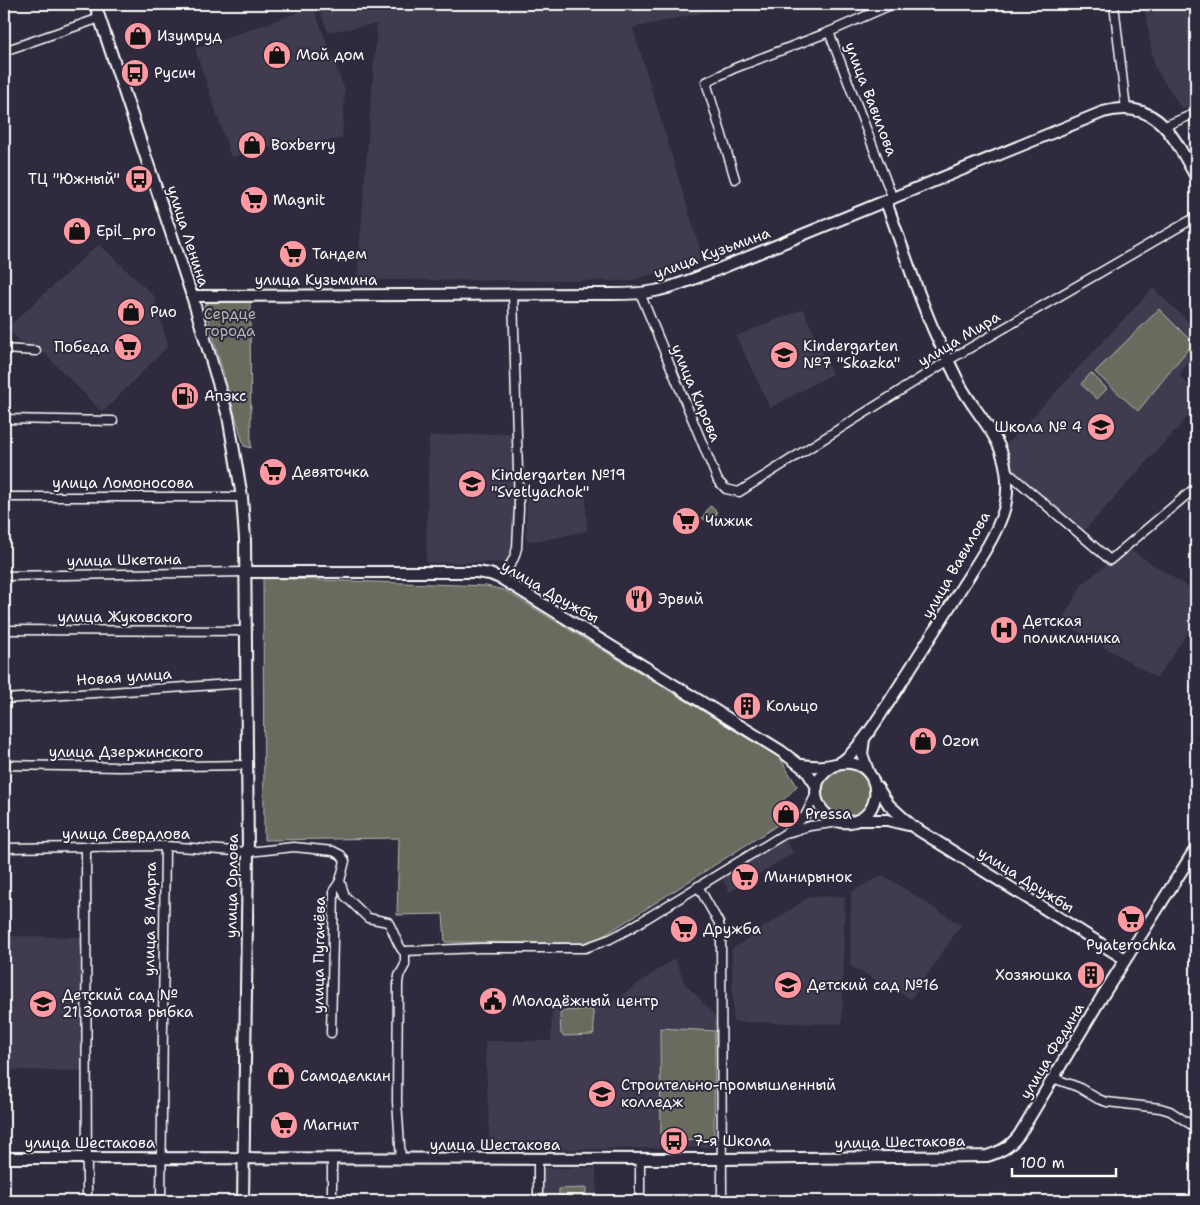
<svg xmlns="http://www.w3.org/2000/svg" width="1200" height="1205" font-family="'Shantell Sans',sans-serif">
	<rect width="100%" height="100%" fill="#2f2a3d"/>
	<filter id="ink" filterUnits="userSpaceOnUse"><feTurbulence type="fractalNoise" baseFrequency=".02" numOctaves="2"/><feDisplacementMap in="SourceGraphic" scale="10" xChannelSelector="R" yChannelSelector="G"/><feConvolveMatrix kernelMatrix="1 2 1 2 8 2 1 2 1" color-interpolation-filters="sRGB"/></filter>
	<g filter="url(#ink)">
		<g fill="#413a4f">
			<polygon points="317,4 742,4 633,28 703,259 630,281 357,280 377,24 328,32"/>
			<polygon points="1144,4 1196,4 1196,103 1182,109 1154,66"/>
			<polygon points="313,7 345,90 342,139 272,147 231,157 195,49"/>
			<polygon points="100,245 154,296 168,346 104,411 99,409 39,348 25,346 7,328 95,247"/>
			<polygon points="1153,288 1196,329 1196,354 1179,375 1196,393 1196,408 1083,532 1014,470 1006,445"/>
			<polygon points="803,309 832,374 770,408 736,336"/>
			<polygon points="514,433 516,531 507,562 426,563 429,436"/>
			<polygon points="527,489 577,489 586,493 587,531 546,540 526,541"/>
			<polygon points="1128,548 1196,592 1196,621 1157,678 1061,622 1083,583"/>
			<polygon points="786,840 793,853 730,892 722,879"/>
			<polygon points="883,875 961,925 911,999 850,966 851,892"/>
			<polygon points="845,896 842,1024 733,1022 732,949 809,897"/>
			<polygon points="4,936 82,937 81,1071 4,1070"/>
			<polygon points="675,958 684,982 718,1019 715,1147 490,1151 485,1041 551,1041 552,1007 607,1005"/>
			<polygon points="543,1168 596,1168 597,1201 544,1201"/>
			<rect x="936" y="1193" width="72" height="8"/>
		</g>
		<g fill="#686c5e" stroke="#b4b6ae">
			<polygon points="210,302 250,302 251,448 244,446 204,305"/>
			<polygon points="1159,309 1193,343 1138,411 1095,372"/>
			<polygon points="1091,373 1107,389 1097,399 1081,384"/>
			<polygon points="710,506 715,509 717,514 711,524 702,518"/>
			<polygon points="263,578 486,586 504,590 780,758 797,786 775,809 779,818 776,826 600,938 584,943 445,942 443,914 397,915 399,838 264,840"/>
			<circle cx="846" cy="793" r="25"/>
			<polygon points="590,1009 593,1011 594,1033 592,1035 564,1036 561,1034 560,1014 564,1011"/>
			<polygon points="660,1028 715,1031 714,1140 661,1141"/>
			<polygon points="586,1188 586,1201 559,1201 559,1189"/>
		</g>
		<g fill="none" stroke-linecap="round" stroke-linejoin="round">
			<defs>
				<g id="street">
					<polyline points="1114,4 1126,109"/>
					<polyline points="829,32 893,199"/>
					<polyline points="4,51 100,18"/>
					<polyline points="1165,126 1196,113"/>
					<polyline points="735,179 706,82 735,68 829,32 893,4"/>
					<polyline points="640,293 718,481 726,489 739,492 949,360 1196,217"/>
					<polyline points="4,349 36,351"/>
					<polyline points="4,419 113,421"/>
					<polyline points="1005,470 1110,560 1196,487"/>
					<polyline points="4,497 242,497"/>
					<polyline points="4,576 245,572"/>
					<polyline points="502,579 514,558 517,548 519,508 513,293"/>
					<polyline points="4,630 246,631"/>
					<polyline points="4,699 246,683"/>
					<polyline points="4,765 120,767 247,765"/>
					<polyline points="790,832 810,826 840,822"/>
					<path d="M4,848L165,846L248,852L294,847L333,851L341,855L345,861L340,881L345,896L368,918L388,922C394,931 396,943 403,951H405"/>
					<polyline points="86,848 87,1201"/>
					<polyline points="698,886 719,923 721,936 722,1201"/>
					<polyline points="405,951 481,948 585,948 610,939 629,929 786,833 805,816 816,794"/>
					<polyline points="331,1033 334,890 340,881"/>
					<polyline points="1053,1078 1078,1087 1098,1099 1107,1102 1160,1108 1170,1111 1196,1128"/>
					<polyline points="640,1159 640,1201"/>
					<polyline points="401,1160 397,1101 398,984 399,976 405,965 405,951"/>
					<polyline points="161,1201 165,846"/>
					<polyline points="332,1201 332,1160"/>
					<polyline points="538,1201 538,1159"/>
					<polyline points="1191,1201 1196,1193"/>
				</g>
				<g id="secondary">
					<polyline points="95,4 192,296 228,416 242,497 245,539 248,852 243,1201"/>
					<path d="M192,296L596,294C615,294 635,295 655,291C675,287 695,278 714,271L1103,112C1158,97 1174,138 1196,177"/>
					<polyline points="245,572 476,572 490,574 502,579 781,751 806,770 817,787"/>
					<polyline points="864,739 862,754 868,771"/>
					<path d="M802,765C809,766 816,767 824,766C835,765 846,760 858,765C885,777 879,819 850,822C828,825 810,802 818,782C823,770 834,767 844,760C851,755 856,748 862,741C872,729 880,715 889,702C910,669 931,636 952,603C969,574 992,545 1003,513C1009,496 1008,474 1003,457C995,430 972,408 959,383C950,363 939,344 931,324C914,284 901,242 886,202"/>
					<polyline points="877,787 889,805 912,826 1125,959"/>
					<polyline points="858,820 887,820 908,825"/>
					<path d="M4,1158L721,1159L987,1156C1000,1152 1010,1147 1019,1135L1103,995L1196,848"/>
				</g>
			</defs>
			<use href="#street" stroke="#fff" stroke-width="11"/>
			<use href="#secondary" stroke="#fff" stroke-width="14"/>
			<use href="#street" stroke="#2f2a3d" stroke-width="8"/>
			<use href="#secondary" stroke="#2f2a3d" stroke-width="10"/>
		</g>
	</g>
	<defs>
		<symbol id="shop-disc" viewBox="-11 -11 22 22"><circle r="9.5" fill="#ff9aa2" stroke="#2f2a3d"/><path d="M-5-2.5h2.3a2.7 3.5 0 0 1 5.4 0H5L5.5 6h-11ZM-1.5-2.5h3a1.5 2.3 0 0 0-3 0Z" fill="#111"/></symbol>
		<symbol id="bus-disc" viewBox="-11 -11 22 22"><circle r="9.5" fill="#ff9aa2" stroke="#2f2a3d"/><path d="M-5-6H5V4H4V6H2V4H-2V6H-4V4H-5ZM-3.5-4V0h7V-4ZM-3.5 1.2v1.5H-2V1.2ZM2 1.2v1.5H3.5V1.2Z" fill="#111"/></symbol>
		<symbol id="supermarket-disc" viewBox="-11 -11 22 22"><circle r="9.5" fill="#ff9aa2" stroke="#2f2a3d"/><path d="M-6-5.5h2.5l.6 2H6L4.5 2H-2.5L-4.4-4H-6ZM-1.5 3.2a1.3 1.3 0 1 0 .1 0ZM3 3.2a1.3 1.3 0 1 0 .1 0Z" fill="#111"/></symbol>
		<symbol id="school-disc" viewBox="-11 -11 22 22"><circle r="9.5" fill="#ff9aa2" stroke="#2f2a3d"/><path d="M0-5L7-2L0 1L-7-2ZM-4 1L0 2.5L4 1V4Q0 6-4 4Z" fill="#111"/></symbol>
		<symbol id="fuel-disc" viewBox="-11 -11 22 22"><circle r="9.5" fill="#ff9aa2" stroke="#2f2a3d"/><path d="M-5.5-6h7V0h2V4h1.3V-2.5L3-4.5l.8-.8L6-3V5H2.5V1h-1V6h-7ZM-4.2-4.7v3.2H.2V-4.7Z" fill="#111"/></symbol>
		<symbol id="restaurant-disc" viewBox="-11 -11 22 22"><circle r="9.5" fill="#ff9aa2" stroke="#2f2a3d"/><path d="M-5-6h1v4h1v-4h1v4h1v-4h1v5L-1.5 .5V6h-2V.5L-5-1ZM5-6V6H3V1.5H1.5Q1.5-4 5-6Z" fill="#111"/></symbol>
		<symbol id="hospital-disc" viewBox="-11 -11 22 22"><circle r="9.5" fill="#ff9aa2" stroke="#2f2a3d"/><path d="M-5-5h3v3.5h4V-5h3V5h-3V1.5h-4V5h-3Z" fill="#111"/></symbol>
		<symbol id="building-disc" viewBox="-11 -11 22 22"><circle r="9.5" fill="#ff9aa2" stroke="#2f2a3d"/><path d="M-4-6H4V6H1V3H-1V6H-4ZM-2.5-4.3h1.7v1.8h-1.7ZM.8-4.3h1.7v1.8H.8ZM-2.5-1h1.7V.8h-1.7ZM.8-1h1.7V.8H.8Z" fill="#111"/></symbol>
		<symbol id="civic-disc" viewBox="-11 -11 22 22"><circle r="9.5" fill="#ff9aa2" stroke="#2f2a3d"/><path d="M-.6-6.5H3V-4.5H.6V-3L4-1V1h2V6H-6V1h2V-1L-.6-3ZM-1.2 2.5V6h2.4V2.5Z" fill="#111"/></symbol>
		<symbol id="university-disc" viewBox="-11 -11 22 22"><circle r="9.5" fill="#ff9aa2" stroke="#2f2a3d"/><path d="M0-5L7-2L0 1L-7-2ZM-4 1L0 2.5L4 1V4Q0 6-4 4Z" fill="#111"/></symbol>
	</defs>
	<g fill-rule="evenodd">
		<use href="#shop-disc" x="122" y="20" width="32" height="32"/>
		<use href="#shop-disc" x="261" y="39" width="32" height="32"/>
		<use href="#bus-disc" x="119" y="57" width="32" height="32"/>
		<use href="#shop-disc" x="236" y="129" width="32" height="32"/>
		<use href="#bus-disc" x="123" y="163" width="32" height="32"/>
		<use href="#supermarket-disc" x="238" y="184" width="32" height="32"/>
		<use href="#shop-disc" x="61" y="215" width="32" height="32"/>
		<use href="#supermarket-disc" x="277" y="238" width="32" height="32"/>
		<use href="#shop-disc" x="115" y="296" width="32" height="32"/>
		<use href="#supermarket-disc" x="112" y="331" width="32" height="32"/>
		<use href="#school-disc" x="768" y="339" width="32" height="32"/>
		<use href="#fuel-disc" x="169" y="380" width="32" height="32"/>
		<use href="#school-disc" x="1085" y="411" width="32" height="32"/>
		<use href="#supermarket-disc" x="257" y="456" width="32" height="32"/>
		<use href="#school-disc" x="456" y="468" width="32" height="32"/>
		<use href="#supermarket-disc" x="670" y="505" width="32" height="32"/>
		<use href="#restaurant-disc" x="623" y="583" width="32" height="32"/>
		<use href="#hospital-disc" x="988" y="614" width="32" height="32"/>
		<use href="#building-disc" x="731" y="690" width="32" height="32"/>
		<use href="#shop-disc" x="907" y="725" width="32" height="32"/>
		<use href="#shop-disc" x="770" y="798" width="32" height="32"/>
		<use href="#supermarket-disc" x="729" y="861" width="32" height="32"/>
		<use href="#supermarket-disc" x="1115" y="903" width="32" height="32"/>
		<use href="#supermarket-disc" x="668" y="913" width="32" height="32"/>
		<use href="#building-disc" x="1075" y="959" width="32" height="32"/>
		<use href="#school-disc" x="772" y="969" width="32" height="32"/>
		<use href="#civic-disc" x="477" y="985" width="32" height="32"/>
		<use href="#school-disc" x="27" y="988" width="32" height="32"/>
		<use href="#shop-disc" x="265" y="1060" width="32" height="32"/>
		<use href="#university-disc" x="586" y="1078" width="32" height="32"/>
		<use href="#supermarket-disc" x="268" y="1109" width="32" height="32"/>
		<use href="#bus-disc" x="658" y="1125" width="32" height="32"/>
	</g>
	<g text-anchor="middle" dominant-baseline="central" stroke-width="4" stroke-linejoin="round" paint-order="stroke">
		<g font-size="15" fill="#fff" stroke="#2f2a3d" text-anchor="start">
			<text x="157" y="36">Изумруд</text>
			<text x="296" y="55">Мой дом</text>
			<text x="154" y="73">Русич</text>
			<text x="271" y="145">Boxberry</text>
			<text x="120" y="179" text-anchor="end">ТЦ "Южный"</text>
			<text x="273" y="200">Magnit</text>
			<text x="96" y="231">Epil_pro</text>
			<text x="312" y="254">Тандем</text>
			<text x="150" y="312">Рио</text>
			<text x="803" y="346">Kindergarten<tspan x="803" dy="17">№7 "Skazka"</tspan></text>
			<text x="109" y="347" text-anchor="end">Победа</text>
			<text x="204" y="396">Апэкс</text>
			<text x="1082" y="427" text-anchor="end">Школа № 4</text>
			<text x="292" y="472">Девяточка</text>
			<text x="491" y="475">Kindergarten №19<tspan x="491" dy="17">"Svetlyachok"</tspan></text>
			<text x="705" y="521">Чижик</text>
			<text x="658" y="599">Эрвий</text>
			<text x="1023" y="621">Детская<tspan x="1023" dy="17">поликлиника</tspan></text>
			<text x="766" y="706">Кольцо</text>
			<text x="942" y="741">Ozon</text>
			<text x="805" y="814">Pressa</text>
			<text x="764" y="877">Минирынок</text>
			<text x="703" y="929">Дружба</text>
			<text x="1131" y="945" text-anchor="middle">Pyaterochka</text>
			<text x="1072" y="975" text-anchor="end">Хозяюшка</text>
			<text x="807" y="985">Детский сад №16</text>
			<text x="62" y="995">Детский сад №<tspan x="62" dy="17">21 Золотая рыбка</tspan></text>
			<text x="512" y="1001">Молодёжный центр</text>
			<text x="300" y="1076">Самоделкин</text>
			<text x="621" y="1085">Строительно-промышленный<tspan x="621" dy="17">колледж</tspan></text>
			<text x="303" y="1125">Магнит</text>
			<text x="693" y="1141">7-я Школа</text>
		</g>
		<g font-size="15" fill="#fff" stroke="#2f2a3d">
			<text transform="translate(871 99) rotate(69)">улица Вавилова</text>
			<text transform="translate(188 236) rotate(72)">улица Ленина</text>
			<text transform="translate(712 253) rotate(-20)">улица Кузьмина</text>
			<text x="316" y="280">улица Кузьмина</text>
			<text transform="translate(959 339) rotate(-31)">улица Мира</text>
			<text transform="translate(696 393) rotate(67)">улица Кирова</text>
			<text x="123" y="483">улица Ломоносова</text>
			<text transform="translate(124 560) rotate(-1)">улица Шкетана</text>
			<text transform="translate(956 565) rotate(-60)">улица Вавилова</text>
			<text transform="translate(550 592) rotate(30)">улица Дружбы</text>
			<text x="125" y="617">улица Жуковского</text>
			<text transform="translate(124 677) rotate(-4)">Новая улица</text>
			<text x="126" y="752">улица Дзержинского</text>
			<text x="126" y="834">улица Свердлова</text>
			<text transform="translate(1026 880) rotate(32)">улица Дружбы</text>
			<text transform="translate(232 886) rotate(-89)">улица Орлова</text>
			<text transform="translate(150 919) rotate(-89)">улица 8 Марта</text>
			<text transform="translate(319 955) rotate(-89)">улица Пугачёва</text>
			<text transform="translate(1052 1051) rotate(-59)">улица Федина</text>
			<text transform="translate(900 1142) rotate(-1)">улица Шестакова</text>
			<text x="90" y="1143">улица Шестакова</text>
			<text x="495" y="1145">улица Шестакова</text>
		</g>
		<g font-size="15" fill="#b4b6ae" stroke="#2f2a3d">
			<text x="230" y="314">Сердце<tspan x="230" dy="17">города</tspan></text>
		</g>
	</g>
	<rect width="1200" height="1205" fill="none" stroke="#2f2a3d" stroke-width="20"/>
	<rect x="10" y="10" width="1180" height="1185" fill="none" stroke="#fff" stroke-width="2" filter="url(#ink)"/>
	<path d="M1012 1168v8h104v-8" fill="none" stroke="#ffffff" stroke-width="2.5"/>
	<text x="1020" y="1168" font-size="15" fill="#ffffff" stroke="#2f2a3d" stroke-width="4" paint-order="stroke">100 m</text>
</svg>
